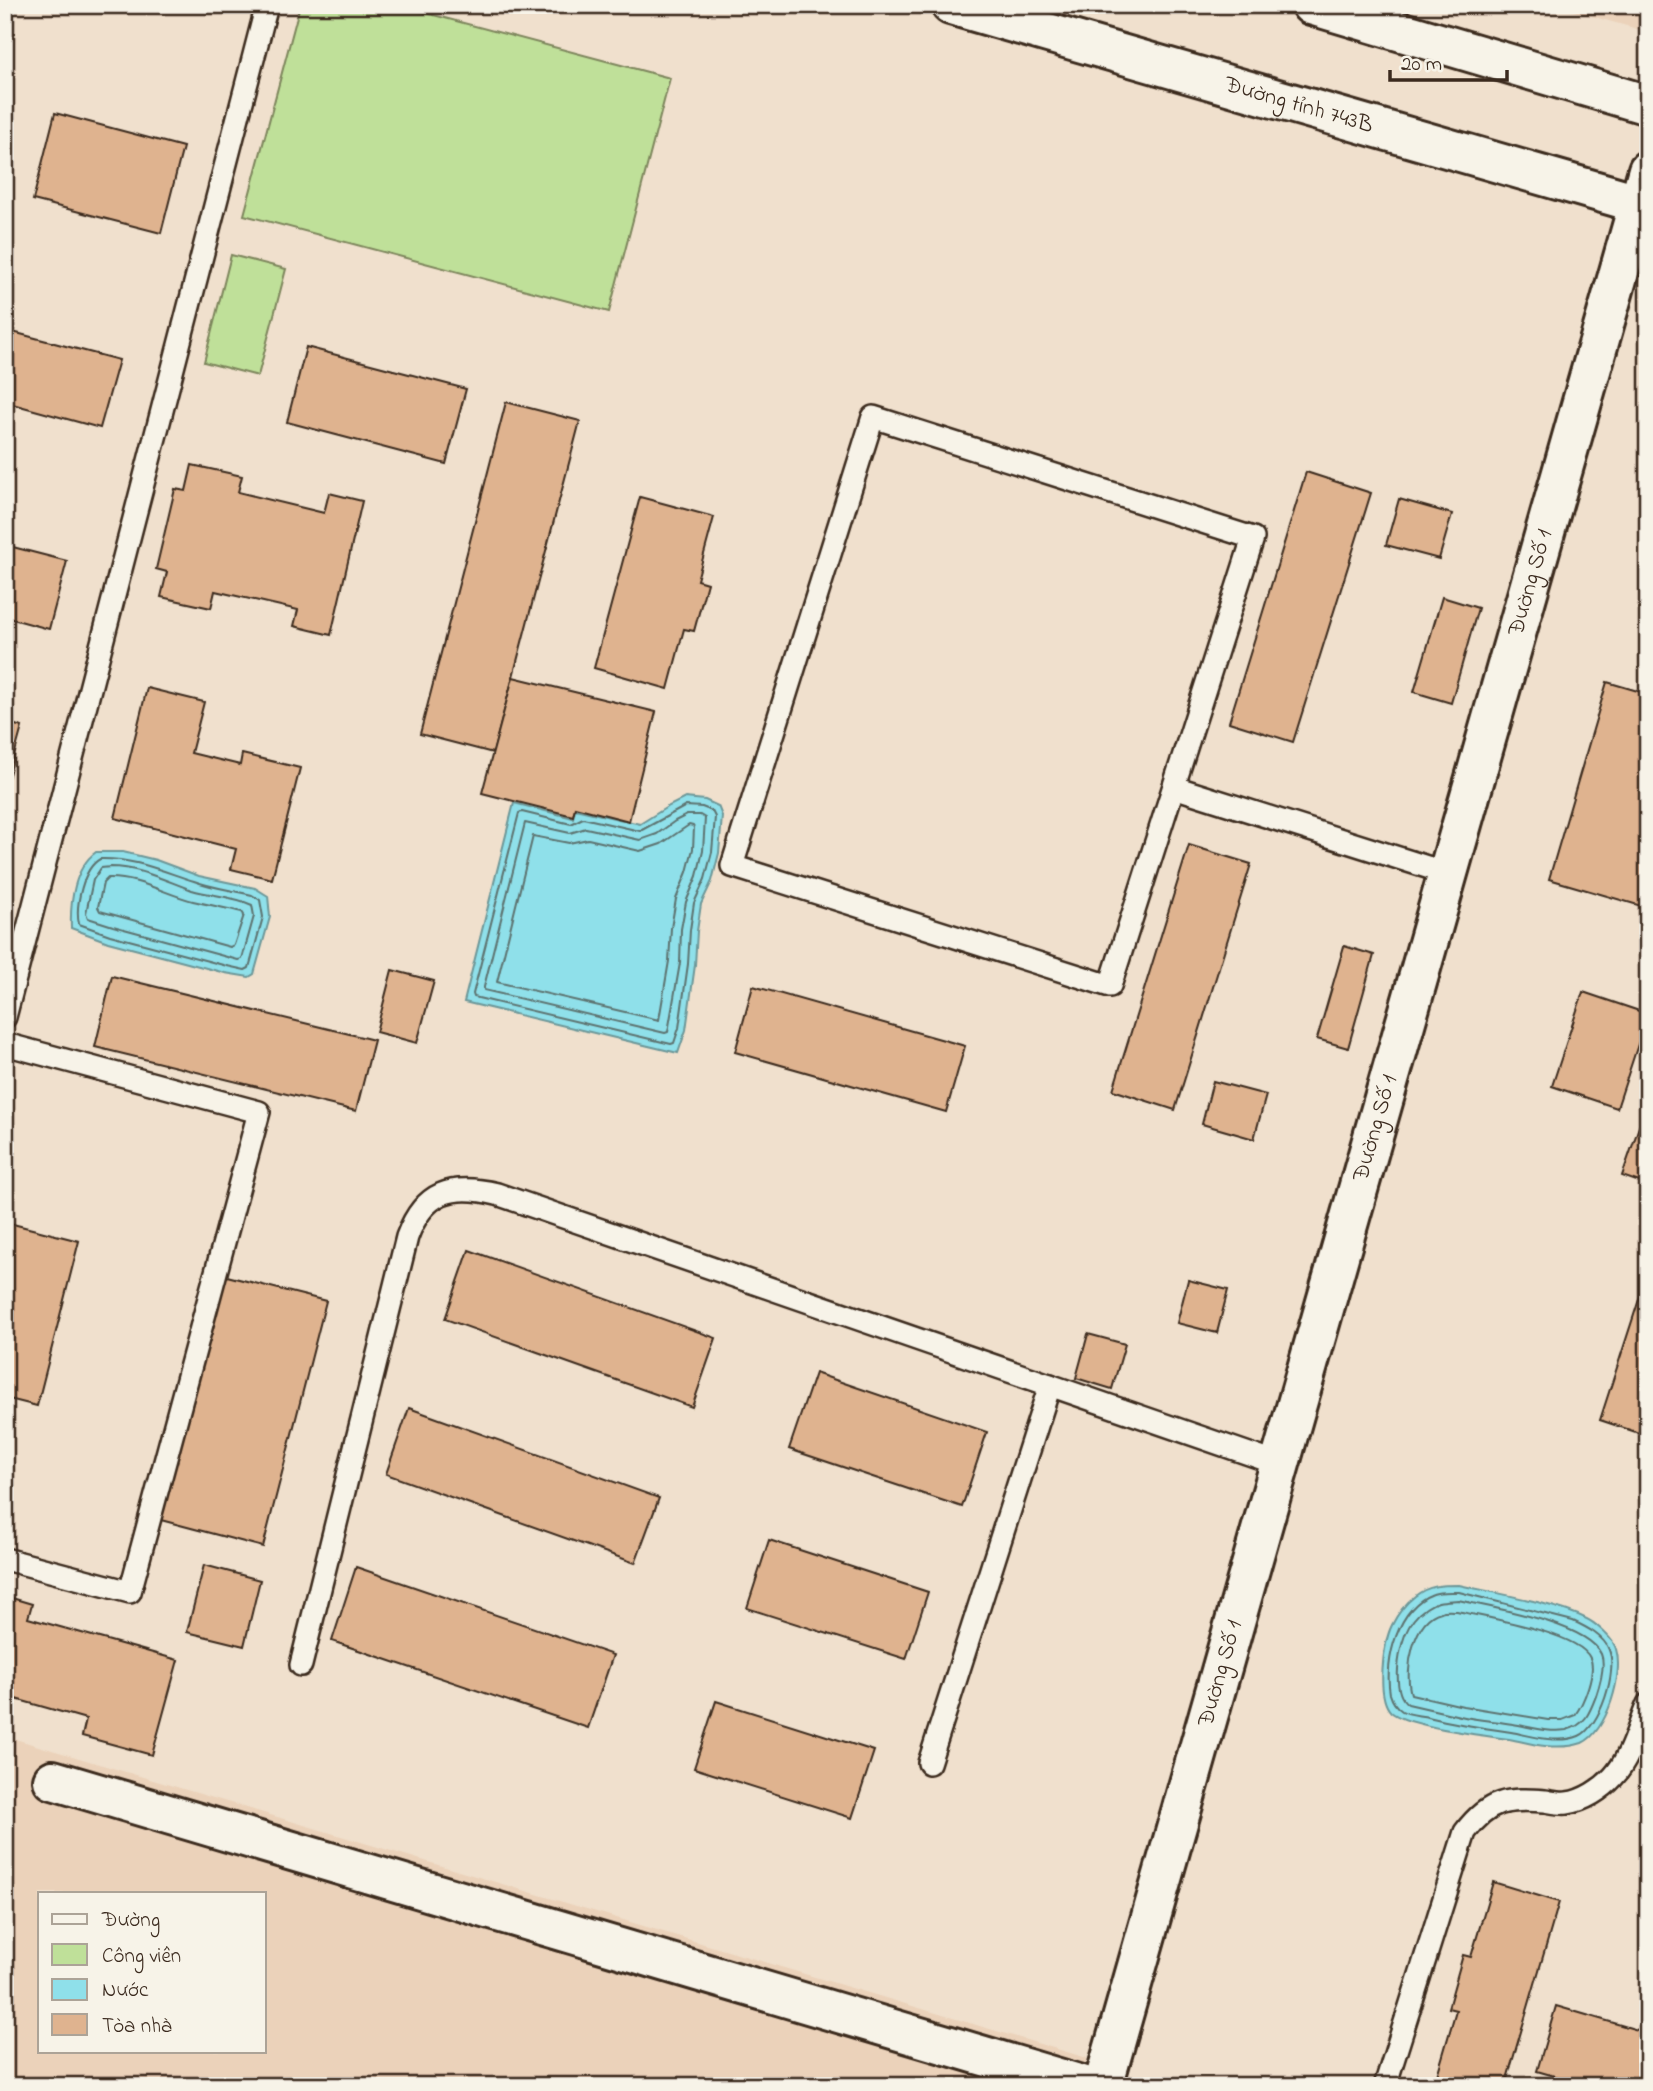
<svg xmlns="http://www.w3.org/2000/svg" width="1653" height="2091" font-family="'Indie Flower',sans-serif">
	<rect width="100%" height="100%" fill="#f0e0cd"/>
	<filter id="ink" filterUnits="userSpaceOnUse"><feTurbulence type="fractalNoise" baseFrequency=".0143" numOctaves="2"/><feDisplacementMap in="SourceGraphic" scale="14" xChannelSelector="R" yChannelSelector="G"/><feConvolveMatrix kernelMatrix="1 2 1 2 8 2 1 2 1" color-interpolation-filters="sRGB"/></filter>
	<g filter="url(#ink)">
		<g fill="#ebd2ba" fill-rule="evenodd">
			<polygon points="1552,5 1648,5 1648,32"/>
			<path d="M5,1736L1087,2058L1078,2086H5ZM40,1893H264V2051H40Z"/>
		</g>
		<g fill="#bfe099" stroke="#7d855c" stroke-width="2">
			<polygon points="300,5 396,5 670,78 609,312 244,215"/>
			<polygon points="231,255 286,269 258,376 204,362"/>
		</g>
		<g fill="#8fe0ea" stroke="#6d9798" stroke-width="2">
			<polygon points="685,798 705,800 718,806 722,816 719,853 712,881 701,904 697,931 695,965 686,1030 678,1053 464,1002 514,803 573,818 575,809 640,824 667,807"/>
			<path d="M96,852H123L156,860L199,876L255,888L268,896L270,917L254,974L249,977L225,973L165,957L108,942L71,928C70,902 74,868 96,852Z"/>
			<path d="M1459,1585C1490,1592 1574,1606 1596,1625C1602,1630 1614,1641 1616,1649C1624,1674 1607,1732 1582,1743C1571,1747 1556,1747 1545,1746C1533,1745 1521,1741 1509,1739C1485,1736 1407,1726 1391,1712C1376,1697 1383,1643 1392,1625C1397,1615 1406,1603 1415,1596C1429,1585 1442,1585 1459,1585Z"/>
		</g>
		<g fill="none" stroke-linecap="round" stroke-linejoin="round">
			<g stroke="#5d7370" stroke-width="2">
				<polygon points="686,806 702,807 712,811 715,817 712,852 705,879 694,903 690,930 688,964 679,1028 674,1043 671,1044 474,997 473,994 519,813 522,812 571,824 583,818 640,831"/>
				<polygon points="687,815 700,815 705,818 703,851 697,876 686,902 681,929 680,963 668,1032 665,1033 484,990 484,987 525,823 570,833 586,828 640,840 657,834 675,821"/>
				<polygon points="689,825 693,826 694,828 693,849 687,872 676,899 671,928 669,961 659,1020 497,982 533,836 569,843 588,839 640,851 661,844"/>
				<path d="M100,859C134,858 162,871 194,881C212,888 233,890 252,895L260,900L263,917L249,968L245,970L227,966L110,935L79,924C75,906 83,868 100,859Z"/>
				<path d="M111,867C140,867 166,881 192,890C212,896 234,896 252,905L254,916L242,959L238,960L113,926L88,918L86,913L93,880L101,868Z"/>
				<path d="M108,878C138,877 165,894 193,901C209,905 226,908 242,912L244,915L234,945L230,947L100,911L98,907L103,883Z"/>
				<path d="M1459,1592L1573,1621C1586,1627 1604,1636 1609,1650C1618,1671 1600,1727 1579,1736C1570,1740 1558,1740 1548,1739C1535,1738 1523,1734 1511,1732C1483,1728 1456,1724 1428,1717C1420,1715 1409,1715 1402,1711C1396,1707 1392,1701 1390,1694C1384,1660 1398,1607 1433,1594C1440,1591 1451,1592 1459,1592Z"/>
				<path d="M1458,1600C1489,1607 1587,1623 1601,1654C1606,1665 1600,1684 1596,1696C1590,1712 1585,1726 1566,1730C1549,1733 1531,1727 1513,1724C1496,1721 1478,1720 1460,1716C1443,1712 1425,1708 1408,1704C1391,1693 1399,1651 1405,1635C1409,1625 1417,1614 1426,1608C1436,1600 1446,1601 1458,1600Z"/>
				<path d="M1457,1611C1485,1617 1579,1633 1590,1658C1597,1671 1583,1704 1575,1715L1562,1720H1548L1463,1706L1411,1694C1404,1671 1413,1619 1441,1612C1445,1610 1452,1611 1457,1611Z"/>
			</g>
		</g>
		<g fill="#dfb38f" stroke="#3b2a1e" stroke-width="2">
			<polygon points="55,113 183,147 161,233 33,200"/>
			<polygon points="5,330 119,360 100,428 5,402"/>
			<polygon points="306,347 466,389 446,464 287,422"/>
			<polygon points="506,402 580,421 493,753 420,734"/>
			<polygon points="192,465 242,476 238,492 324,513 329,493 362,501 331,635 294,626 298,610 215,591 211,608 161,597 167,572 156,569 175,489 186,491"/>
			<polygon points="1306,472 1371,493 1293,742 1229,722"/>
			<polygon points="640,497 714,517 697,580 707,583 694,631 684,629 668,689 594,668"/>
			<polygon points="1399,499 1452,514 1439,559 1386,545"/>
			<polygon points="5,545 67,561 49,629 5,617"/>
			<polygon points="1442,597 1478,608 1451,703 1414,692"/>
			<polygon points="513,677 656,712 629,821 575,807 573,816 482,793"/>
			<polygon points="1607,682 1648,694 1648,908 1549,879"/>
			<polygon points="147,688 204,702 191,753 240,765 242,754 300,768 272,879 231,869 236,849 115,818"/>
			<polygon points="5,722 22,727 5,789"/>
			<polygon points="1189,845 1251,864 1175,1110 1113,1090"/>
			<polygon points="1344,946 1374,955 1348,1048 1317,1039"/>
			<polygon points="392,970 434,981 417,1043 376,1032"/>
			<polygon points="112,976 374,1040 356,1111 95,1047"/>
			<polygon points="753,986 965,1046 946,1112 735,1052"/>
			<polygon points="1583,992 1648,1014 1617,1108 1552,1086"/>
			<polygon points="1213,1081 1266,1095 1254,1139 1202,1124"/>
			<polygon points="1643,1115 1648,1117 1648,1185 1622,1176"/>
			<polygon points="5,1222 79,1241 37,1406 5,1398"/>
			<polygon points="469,1250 716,1338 692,1407 445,1319"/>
			<polygon points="219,1274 326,1301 263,1547 157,1519"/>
			<polygon points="1188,1280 1228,1290 1217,1333 1177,1323"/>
			<polygon points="1644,1284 1648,1285 1648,1436 1600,1420"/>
			<polygon points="1088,1334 1125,1344 1112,1389 1076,1378"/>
			<polygon points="815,1373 987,1432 962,1507 789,1449"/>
			<polygon points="409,1408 659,1498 635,1563 386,1474"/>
			<polygon points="769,1540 928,1592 906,1659 747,1608"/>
			<polygon points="204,1565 260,1580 244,1646 187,1632"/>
			<polygon points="356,1567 613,1655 588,1728 332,1641"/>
			<polygon points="5,1596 32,1604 28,1618 178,1660 152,1755 82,1736 86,1719 5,1696"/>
			<polygon points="716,1701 874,1751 852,1818 694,1768"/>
			<polygon points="1493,1882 1559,1902 1505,2086 1434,2086 1456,2010 1448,2008 1463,1955 1471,1957"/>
			<polygon points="1556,2006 1648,2033 1648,2086 1589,2086 1537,2071"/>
		</g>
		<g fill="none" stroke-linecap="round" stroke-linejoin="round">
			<defs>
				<g id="lane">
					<polygon points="873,417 1253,538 1110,986 732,866"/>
					<polyline points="1174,787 1449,874"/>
					<polyline points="5,1017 267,5"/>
					<polyline points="5,1044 259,1112 130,1592 5,1559"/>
					<path d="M301,1665L407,1237C424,1191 452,1183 497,1194L1281,1465"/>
					<polyline points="929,1763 1050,1385"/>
					<path d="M1385,2086L1465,1832C1489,1800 1508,1798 1545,1801C1552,1802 1560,1804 1567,1803C1584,1801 1602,1789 1613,1777C1631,1758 1638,1727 1648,1704"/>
				</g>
				<g id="street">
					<polyline points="53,1780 1085,2086"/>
					<path id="s1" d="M1103,2086L1648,170"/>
				</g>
				<g id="primary">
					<path id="s2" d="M951,5L1648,206"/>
					<polyline points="1311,5 1648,105"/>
				</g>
			</defs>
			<use href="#lane" stroke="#3b2a1e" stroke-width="26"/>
			<use href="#street" stroke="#3b2a1e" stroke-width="44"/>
			<use href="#primary" stroke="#3b2a1e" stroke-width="44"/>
			<use href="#lane" stroke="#f7f3e8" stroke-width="21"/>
			<use href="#street" stroke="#f7f3e8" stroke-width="38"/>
			<use href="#primary" stroke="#f7f3e8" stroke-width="38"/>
		</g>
	</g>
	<g text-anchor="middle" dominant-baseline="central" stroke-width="5" stroke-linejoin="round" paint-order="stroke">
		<g font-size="23" fill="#3b2a1e" stroke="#f7f3e8">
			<text stroke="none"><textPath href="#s2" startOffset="362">Đường tỉnh 743B</textPath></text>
			<text stroke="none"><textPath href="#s1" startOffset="1563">Đường Số 1</textPath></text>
			<text stroke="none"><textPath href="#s1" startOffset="996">Đường Số 1</textPath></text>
			<text stroke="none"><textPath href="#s1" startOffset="429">Đường Số 1</textPath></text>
		</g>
	</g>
	<rect width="1653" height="2091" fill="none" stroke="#f7f3e8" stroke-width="28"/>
	<rect x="14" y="14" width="1625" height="2063" fill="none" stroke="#3b2a1e" stroke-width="2.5" filter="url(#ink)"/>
	<rect x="38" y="1892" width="228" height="161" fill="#f7f3e8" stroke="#aca397" stroke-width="2"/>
	<rect x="52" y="1914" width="35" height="10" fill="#f7f3e8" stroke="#aca397" stroke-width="2"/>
	<text x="102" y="1926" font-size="21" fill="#3b2a1e">Đường</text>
	<rect x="52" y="1944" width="35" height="21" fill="#bfe099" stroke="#aca397" stroke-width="2"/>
	<text x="102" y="1962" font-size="21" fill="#3b2a1e">Công viên</text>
	<rect x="52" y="1979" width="35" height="21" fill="#8fe0ea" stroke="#aca397" stroke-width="2"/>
	<text x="102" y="1996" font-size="21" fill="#3b2a1e">Nước</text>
	<rect x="52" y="2014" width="35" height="21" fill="#dfb38f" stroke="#aca397" stroke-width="2"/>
	<text x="102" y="2032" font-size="21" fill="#3b2a1e">Tòa nhà</text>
	<path d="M1390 70v10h117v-10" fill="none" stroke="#3b2a1e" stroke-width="3.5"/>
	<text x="1401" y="70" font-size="21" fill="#3b2a1e" stroke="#f7f3e8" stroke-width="5" paint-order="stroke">20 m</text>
</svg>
